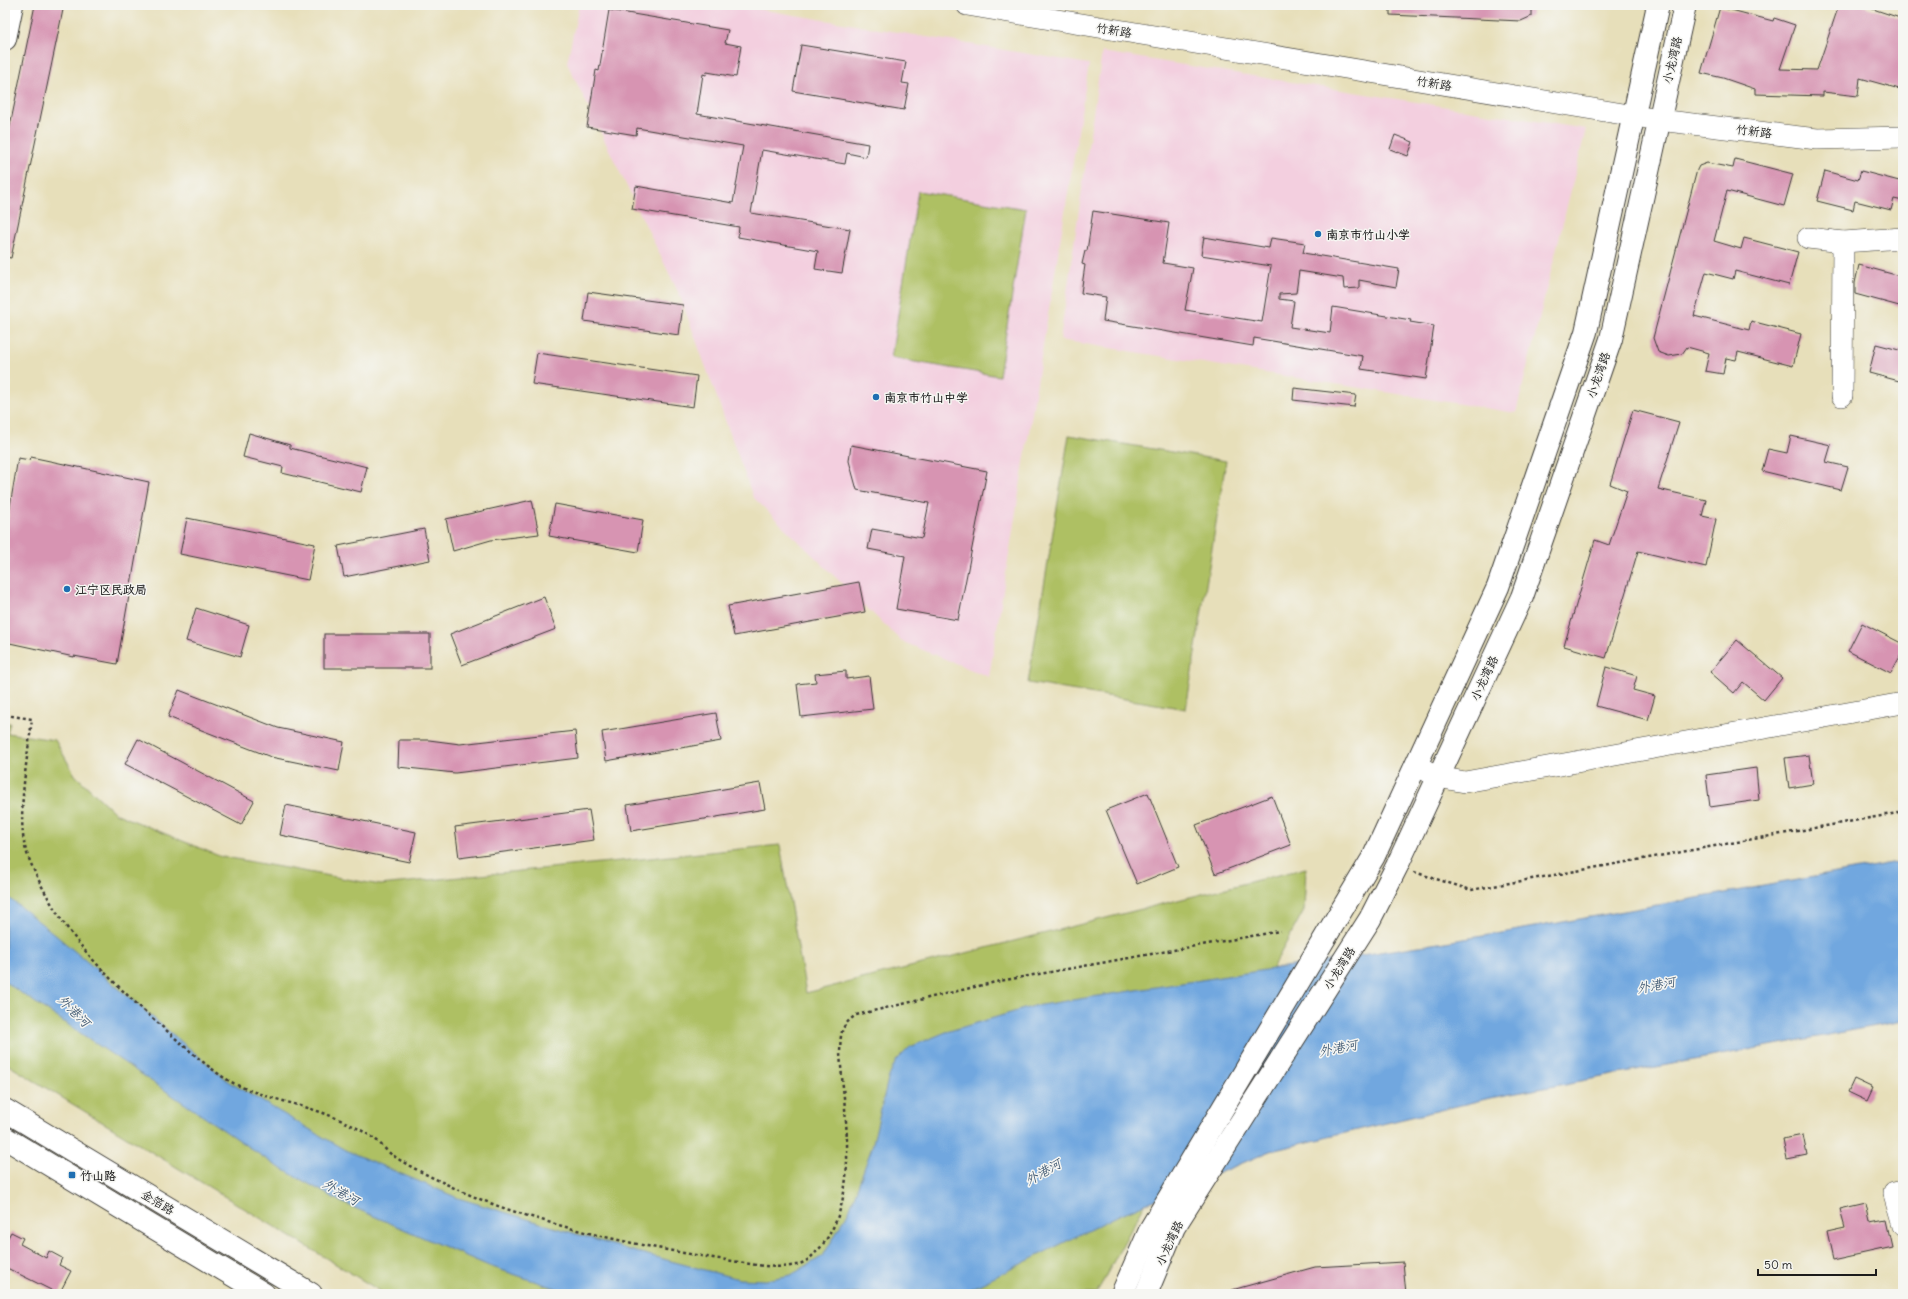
<svg xmlns="http://www.w3.org/2000/svg" width="1908" height="1299" font-family="Delius,'LXGW WenKai TC',sans-serif">
	<rect width="100%" height="100%" fill="#f6f6f2"/>
	<filter id="ink" filterUnits="userSpaceOnUse"><feTurbulence type="fractalNoise" baseFrequency=".025" numOctaves="2"/><feDisplacementMap in="SourceGraphic" scale="8" xChannelSelector="R" yChannelSelector="G"/><feConvolveMatrix kernelMatrix="1 2 1 2 8 2 1 2 1" color-interpolation-filters="sRGB"/></filter>
	<filter id="wash" filterUnits="userSpaceOnUse"><feTurbulence type="fractalNoise" baseFrequency=".012" numOctaves="4" result="noise"/><feDisplacementMap in="SourceGraphic" scale="16" xChannelSelector="R" yChannelSelector="G"/><feGaussianBlur stdDeviation="0.9" result="paint"/><feColorMatrix in="noise" values="0 0 0 0 0 0 0 0 0 0 0 0 0 0 0 0 0 1.4 0 .05"/><feComposite in="paint" operator="in"/></filter>
	<g filter="url(#wash)">
		<rect width="100%" height="100%" fill="#e7dfba"/>
		<g fill="#f3cfdf">
			<polygon points="579,5 735,5 1089,64 989,677 901,641 753,497 680,296 567,63"/>
			<polygon points="1102,52 1586,129 1516,413 1060,340"/>
		</g>
		<g fill="#aec064" stroke="#656e40">
			<polygon points="918,191 1026,209 999,376 891,358"/>
			<polygon points="1069,435 1226,461 1186,709 1028,683"/>
			<polygon points="5,722 10,723 7,733 55,740 75,775 115,813 219,856 380,885 780,845 806,993 1306,868 1304,910 1096,1294 385,1294 5,1063"/>
		</g>
		<polygon fill="#71a7df" stroke="#46627e" points="1903,861 1903,1021 1490,1098 1271,1151 1119,1215 961,1294 573,1294 489,1266 341,1202 275,1165 5,982 5,895 52,932 229,1082 345,1150 458,1198 629,1250 739,1279 766,1280 791,1275 823,1256 849,1211 872,1147 888,1079 896,1061 910,1047 946,1032 1034,1006 1496,934"/>
		<g id="blocks">
			<g fill="#d794b2">
				<polygon points="35,5 64,5 11,258 5,257 5,150"/>
				<polygon points="1390,5 1532,5 1532,16 1521,21 1390,15"/>
				<polygon points="1839,5 1861,5 1903,19 1903,90 1860,78 1858,96 1823,92 1823,96 1755,94 1755,89 1723,78 1701,73 1720,7 1773,21 1774,18 1795,25 1780,69 1817,70"/>
				<polygon points="609,10 728,30 725,43 741,46 736,77 707,72 706,75 703,74 697,114 868,144 866,157 847,153 845,164 762,150 751,213 850,229 842,273 815,269 818,251 738,237 739,227 632,209 636,186 733,203 743,146 637,128 636,135 587,127 596,70 599,71"/>
				<polygon points="801,45 906,62 902,83 909,84 904,110 793,91"/>
				<polygon points="1395,135 1413,142 1408,156 1390,149"/>
				<polygon points="1735,159 1793,174 1784,206 1727,191 1714,241 1741,249 1744,238 1798,252 1789,285 1735,271 1733,279 1706,272 1694,316 1749,330 1751,321 1801,334 1793,366 1738,352 1736,360 1726,358 1723,374 1705,371 1709,353 1687,347 1682,354 1669,356 1658,352 1653,338 1697,170 1699,166 1707,163 1733,168"/>
				<polygon points="1825,171 1858,180 1861,171 1903,182 1903,201 1894,199 1891,210 1855,201 1853,210 1817,201"/>
				<polygon points="1093,211 1169,223 1163,263 1193,268 1185,310 1262,322 1271,266 1201,255 1204,237 1269,248 1271,238 1305,243 1303,253 1399,269 1396,287 1359,280 1359,288 1344,289 1343,278 1299,271 1296,293 1279,294 1279,299 1294,301 1290,327 1330,333 1333,307 1411,320 1410,322 1434,326 1426,379 1361,369 1363,356 1351,354 1254,338 1253,346 1103,321 1106,297 1081,293 1085,265 1082,264 1085,251 1087,251"/>
				<polygon points="1859,265 1903,277 1903,307 1855,294 1855,283"/>
				<polygon points="588,292 683,305 679,335 584,321"/>
				<polygon points="1876,344 1903,351 1903,382 1869,373"/>
				<polygon points="537,353 697,376 693,407 532,384"/>
				<polygon points="1294,388 1356,395 1354,407 1293,400"/>
				<polygon points="1633,410 1679,422 1658,489 1706,500 1702,516 1716,519 1706,567 1638,551 1606,658 1564,646 1595,540 1609,545 1627,491 1610,484"/>
				<polygon points="249,433 290,445 290,448 367,467 361,492 282,473 283,467 243,457"/>
				<polygon points="1791,436 1831,445 1826,462 1848,467 1841,490 1762,471 1768,449 1787,453"/>
				<polygon points="851,445 987,471 958,620 896,609 905,556 868,549 872,529 922,538 929,503 857,490 849,461"/>
				<polygon points="31,457 149,482 117,664 74,656 74,657 5,642 5,536 18,458 30,460"/>
				<polygon points="532,500 539,534 491,540 453,551 446,519"/>
				<polygon points="555,504 643,520 638,552 549,536"/>
				<polygon points="187,518 315,544 308,580 180,554"/>
				<polygon points="424,529 430,560 344,577 338,546"/>
				<polygon points="859,582 865,612 734,636 728,606"/>
				<polygon points="544,597 556,629 462,665 450,634"/>
				<polygon points="196,608 249,625 240,657 186,641"/>
				<polygon points="1862,623 1903,644 1903,651 1891,673 1848,651"/>
				<rect x="324" y="634" width="106" height="34"/>
				<polygon points="1737,640 1782,678 1764,700 1743,682 1734,693 1710,672"/>
				<polygon points="1606,667 1637,676 1633,690 1655,696 1648,720 1596,706"/>
				<polygon points="846,671 846,679 869,676 873,709 801,717 797,684 816,682 815,674"/>
				<polygon points="179,690 278,728 344,742 339,771 271,757 168,717"/>
				<polygon points="716,713 721,741 606,761 602,732"/>
				<polygon points="575,731 578,758 455,773 398,767 399,740 429,740 460,744"/>
				<polygon points="138,739 254,801 241,825 125,764"/>
				<polygon points="1809,755 1813,784 1789,788 1785,758"/>
				<polygon points="1756,768 1759,800 1710,807 1706,775"/>
				<polygon points="760,783 765,809 631,831 627,805"/>
				<polygon points="1148,793 1178,867 1137,884 1106,810"/>
				<polygon points="1272,796 1291,845 1215,874 1196,825"/>
				<polygon points="286,805 416,832 409,862 280,835"/>
				<polygon points="589,810 594,840 459,858 455,827"/>
				<polygon points="1854,1079 1873,1088 1867,1101 1848,1092"/>
				<polygon points="1803,1135 1807,1155 1787,1159 1783,1139"/>
				<polygon points="1866,1204 1870,1222 1886,1219 1892,1246 1833,1259 1827,1232 1845,1228 1840,1210"/>
				<polygon points="11,1232 23,1238 20,1244 46,1258 49,1251 62,1258 59,1265 71,1271 59,1294 5,1267 5,1243"/>
				<polygon points="1403,1262 1406,1294 1233,1294 1232,1290 1315,1267"/>
			</g>
		</g>
	</g>
	<g filter="url(#ink)">
		<use href="#blocks" fill-opacity="0" stroke="#3a3934" stroke-width="1"/>
		<g fill="none" stroke-linecap="round" stroke-linejoin="round">
			<defs>
				<g id="minor">
					<polyline points="967,5 1659,120 1817,139 1903,137"/>
					<polyline points="1808,238 1843,242 1903,238"/>
					<polyline points="1842,396 1843,242"/>
					<polyline points="1416,765 1438,777 1465,782 1903,703"/>
					<polyline points="1903,1191 1894,1193 1903,1224"/>
				</g>
				<g id="major">
					<polyline points="5,39 12,5"/>
					<polyline points="5,1110 311,1294"/>
					<polyline points="5,1138 264,1294"/>
					<polyline points="1122,1294 1151,1228 1374,856 1498,587 1586,332 1658,5"/>
					<polyline points="1146,1294 1174,1227 1370,919 1397,866 1522,597 1611,339 1685,5"/>
				</g>
			</defs>
			<use href="#minor" stroke="#3a3934" stroke-width="22"/>
			<use href="#major" stroke="#3a3934" stroke-width="24"/>
			<g stroke="#3a3934" stroke-width="2.5" stroke-dasharray="3 3" stroke-linecap="butt">
				<path d="M5,715L32,719C28,754 17,813 25,847C31,868 47,897 59,916C86,957 123,992 159,1024C180,1042 200,1061 223,1077C252,1096 294,1102 326,1114C341,1120 359,1128 372,1137C379,1141 384,1149 391,1154C406,1165 425,1174 442,1182C466,1194 493,1205 519,1213C586,1235 656,1249 726,1260C748,1263 773,1270 796,1265C801,1264 809,1260 812,1256C864,1209 844,1115 840,1053C841,1034 839,1027 856,1015L1000,981L1280,931"/>
				<polyline points="1414,872 1471,890 1903,812"/>
			</g>
			<use href="#minor" stroke="#fff" stroke-width="21"/>
			<use href="#major" stroke="#fff" stroke-width="22"/>
		</g>
	</g>
	<g fill="#1f6fb2" stroke="#f6f6f2" stroke-width="1.5">
		<circle cx="1318" cy="234" r="4"/>
		<circle cx="876" cy="397" r="4"/>
		<circle cx="67" cy="589" r="4"/>
		<rect x="68" y="1171" width="8" height="8" rx="2"/>
	</g>
	<g text-anchor="middle" dominant-baseline="central" stroke-width="3" stroke-linejoin="round" paint-order="stroke">
		<g font-size="12" fill="#1c1c1c" stroke="#f6f6f2">
			<text transform="translate(1114 30) rotate(9)">竹新路</text>
			<text transform="translate(1672 60) rotate(-77)">小龙湾路</text>
			<text transform="translate(1434 83) rotate(9)">竹新路</text>
			<text transform="translate(1754 131) rotate(7)">竹新路</text>
			<text transform="translate(1598 375) rotate(-71)">小龙湾路</text>
			<text transform="translate(1484 678) rotate(-65)">小龙湾路</text>
			<text transform="translate(1339 968) rotate(-58)">小龙湾路</text>
			<text transform="translate(158 1202) rotate(31)">金箔路</text>
			<text transform="translate(1169 1243) rotate(-65)">小龙湾路</text>
		</g>
		<g font-size="12" font-weight="bold" fill="#1c1c1c" stroke="#f6f6f2" text-anchor="start">
			<text x="1326" y="234">南京市竹山小学</text>
			<text x="884" y="397">南京市竹山中学</text>
			<text x="75" y="589">江宁区民政局</text>
			<text x="80" y="1175">竹山路</text>
		</g>
		<g font-size="13" font-style="italic" fill="#425b74" stroke="#f6f6f2">
			<text transform="translate(1656 985) rotate(-11)">外港河</text>
			<text transform="translate(74 1011) rotate(45)">外港河</text>
			<text transform="translate(1338 1048) rotate(-11)">外港河</text>
			<text transform="translate(1043 1172) rotate(-29)">外港河</text>
			<text transform="translate(341 1192) rotate(30)">外港河</text>
		</g>
	</g>
	<rect width="1908" height="1299" fill="none" stroke="#f6f6f2" stroke-width="20"/>
	<path d="M1758 1269v6h118v-6" fill="none" stroke="#1c1c1c" stroke-width="2"/>
	<text x="1764" y="1269" font-size="12" fill="#1c1c1c" stroke="#f6f6f2" stroke-width="3" paint-order="stroke">50 m</text>
</svg>
